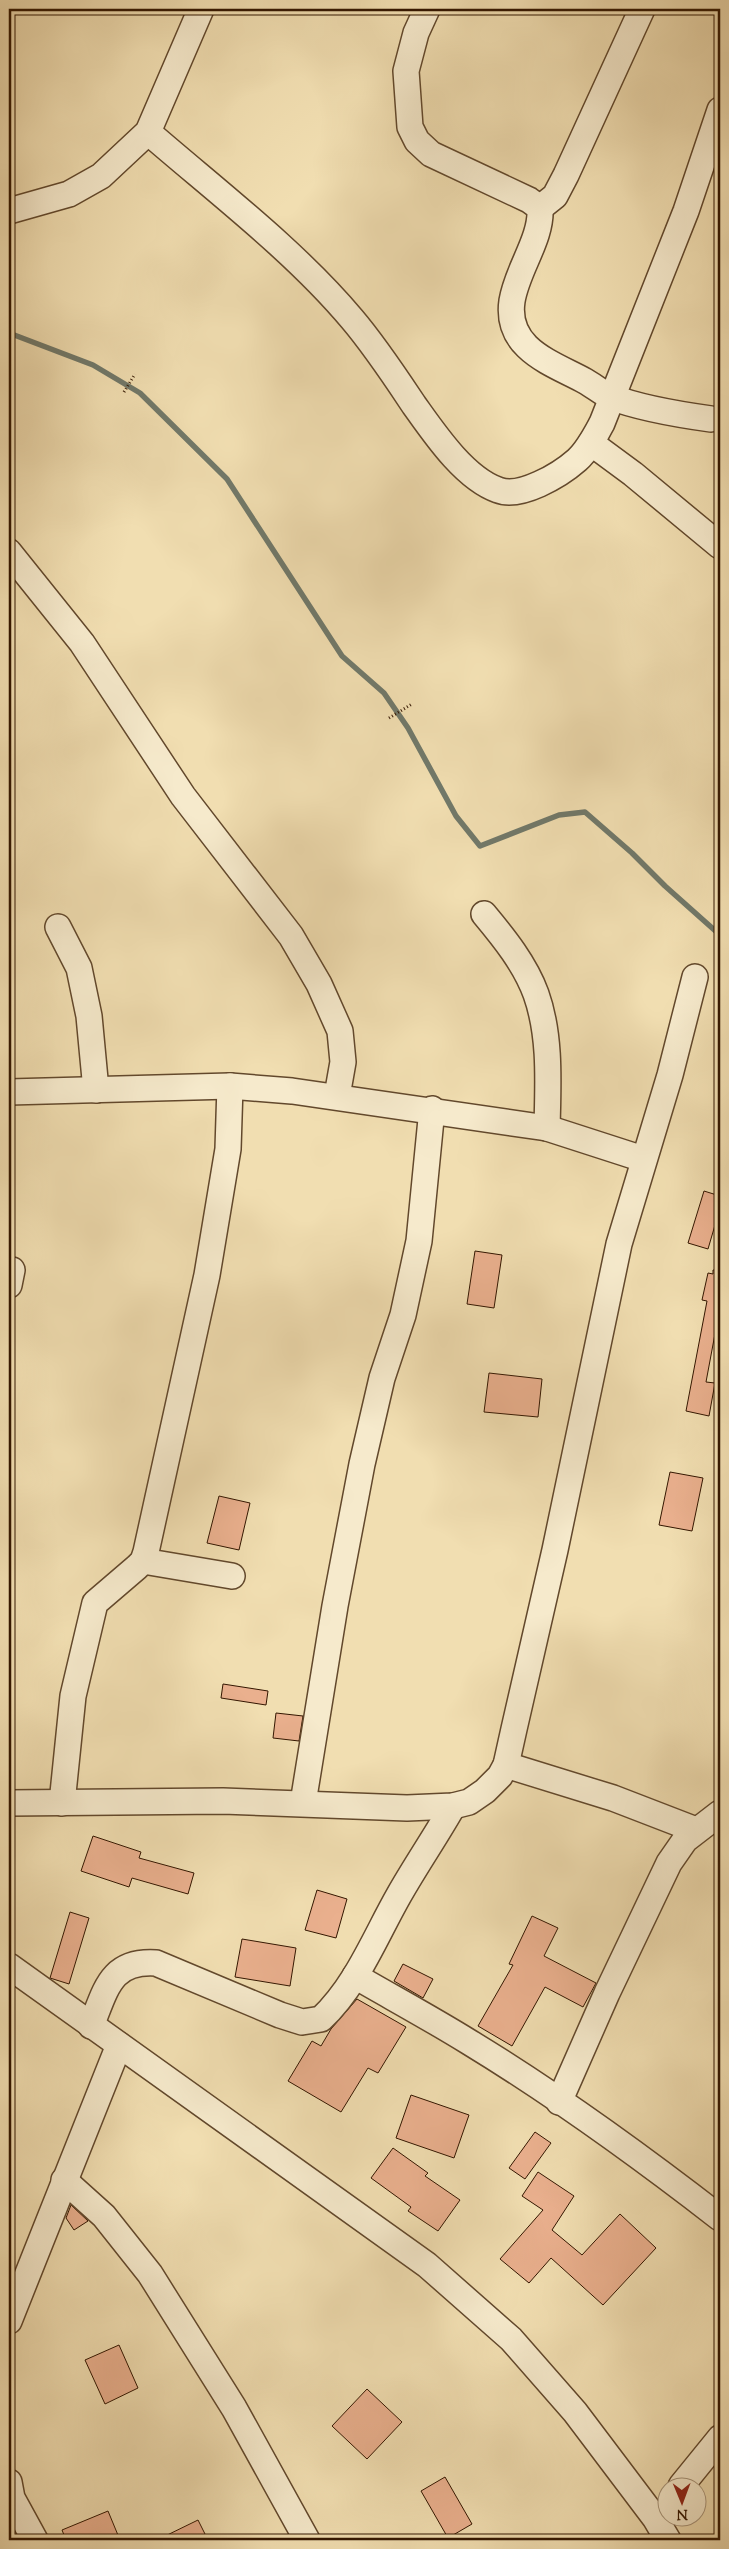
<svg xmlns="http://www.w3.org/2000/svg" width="729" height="2549" font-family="'Sorts Mill Goudy',serif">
	<rect width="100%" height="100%" fill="#f1deb1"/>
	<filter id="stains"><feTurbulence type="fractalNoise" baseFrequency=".004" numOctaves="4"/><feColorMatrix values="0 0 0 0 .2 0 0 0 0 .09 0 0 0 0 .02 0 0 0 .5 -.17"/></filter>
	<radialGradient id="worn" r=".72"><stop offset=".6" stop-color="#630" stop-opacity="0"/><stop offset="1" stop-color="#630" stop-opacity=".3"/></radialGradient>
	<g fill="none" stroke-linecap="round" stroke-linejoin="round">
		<polyline stroke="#71796a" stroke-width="5.5" points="9,333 93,365 140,393 227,479 342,656 384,693 408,728 456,816 480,846 559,815 585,812 632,853 665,886 720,935"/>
	</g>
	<g fill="#eab08e" stroke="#331600">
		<polygon points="704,1191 720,1196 720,1208 708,1249 688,1243"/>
		<polygon points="475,1251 502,1255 494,1308 467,1304"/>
		<polygon points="713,1270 720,1270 720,1307 706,1382 715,1383 709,1416 686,1411 707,1301 702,1300 708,1273 713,1274"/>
		<polygon points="489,1373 542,1379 538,1417 484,1412"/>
		<polygon points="670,1472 703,1478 692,1531 659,1525"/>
		<polygon points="219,1496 250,1503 239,1550 207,1543"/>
		<polygon points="223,1684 268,1691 266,1705 221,1698"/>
		<polygon points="276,1713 303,1716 299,1741 273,1738"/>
		<polygon points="93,1836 141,1852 139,1858 194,1873 188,1894 132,1878 129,1887 81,1871"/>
		<polygon points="317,1890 347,1899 336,1938 305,1930"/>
		<polygon points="70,1912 89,1918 69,1984 50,1978"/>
		<polygon points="532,1916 558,1928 544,1956 596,1983 583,2007 545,1987 512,2046 478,2026 513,1965 509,1964"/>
		<polygon points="242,1939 296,1948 290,1986 235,1977"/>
		<polygon points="403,1964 433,1979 423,1998 394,1981"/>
		<polygon points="357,1999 406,2027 378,2073 368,2068 341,2112 288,2081 312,2041 321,2046 331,2029"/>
		<polygon points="411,2095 469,2115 454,2158 396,2138"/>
		<polygon points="535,2132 551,2143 525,2179 509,2168"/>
		<polygon points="393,2148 428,2173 425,2176 460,2200 438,2231 408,2211 411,2207 371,2178"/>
		<polygon points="538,2172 574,2196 552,2230 582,2255 620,2214 656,2248 603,2305 551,2258 529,2283 500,2259 543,2210 522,2196"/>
		<polygon points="71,2205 88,2221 74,2230 66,2218"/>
		<polygon points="119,2345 138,2388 105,2404 85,2360"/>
		<polygon points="367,2389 402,2422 367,2459 332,2426"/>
		<polygon points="445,2477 472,2524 448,2538 421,2491"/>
		<polygon points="108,2511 120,2540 66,2540 62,2530"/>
		<polygon points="198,2520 208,2540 157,2540"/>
	</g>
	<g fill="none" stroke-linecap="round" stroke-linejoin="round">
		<defs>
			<g id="minor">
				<path d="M427,9L416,33L406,71L410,127L417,141L431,154L529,200L540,208C542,239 517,269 512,301C505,349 552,363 585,381C594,386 602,393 611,397C637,407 682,415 711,419"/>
				<path d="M148,132C216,191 295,251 352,319C375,346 394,375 414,405C434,433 464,478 498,490C520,499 560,475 577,460C588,450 595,436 602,423L686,211L720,110"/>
				<polyline points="540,208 555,196 566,175 642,9"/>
				<polyline points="9,211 69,194 101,176 148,132 201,9"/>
				<polyline points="591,443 633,474 720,546"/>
				<polyline points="9,552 82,643 183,796 291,936 319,984 340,1031 343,1062 337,1096"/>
				<path d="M484,914C504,938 525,964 536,994C551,1036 548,1084 547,1128"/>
				<polyline points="58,927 79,968 89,1016 96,1090"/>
				<polyline points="9,1092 230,1086 292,1091 547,1128 643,1159"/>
				<polyline points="9,1285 12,1270"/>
				<polyline points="143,1561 232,1576"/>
				<polyline points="506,1765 613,1798 696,1830"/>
				<polyline points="9,1803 223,1801 407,1808 453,1806 469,1802 485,1791 500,1776 506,1765 514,1729 555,1550 619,1244 670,1075 695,977"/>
				<polyline points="62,1803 73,1696 95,1603 137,1567 143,1561 146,1552 207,1275 228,1149 230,1086"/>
				<polyline points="303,1803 335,1606 362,1464 382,1378 403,1315 419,1241 432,1109"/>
				<polyline points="9,1966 427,2265 511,2339 575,2412 655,2518 668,2540"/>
				<path d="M355,1976C393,1998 432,2019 469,2042C556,2095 640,2156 720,2218"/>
				<path d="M91,2026C106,1990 110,1960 156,1963L280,2015L302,2022L321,2019C357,1985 375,1937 399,1895C416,1865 436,1836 453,1806"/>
				<polyline points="559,2102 607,1993 669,1863 685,1840 720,1813"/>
				<polyline points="64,2180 104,2216 150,2274 234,2408 307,2540"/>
				<polyline points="9,2321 119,2045"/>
				<polyline points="9,2482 12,2498 35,2540"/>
				<polyline points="681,2486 720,2438"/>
			</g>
		</defs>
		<use href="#minor" stroke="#62482c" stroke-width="28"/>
		<g stroke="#331600" stroke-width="3" stroke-dasharray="1 2.5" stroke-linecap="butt">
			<polyline points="124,392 135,374"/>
			<polyline points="389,718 412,704"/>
		</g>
		<use href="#minor" stroke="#f6eacc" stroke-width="25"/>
	</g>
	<rect width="729" height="2549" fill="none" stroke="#f1deb1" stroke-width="30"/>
	<rect x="10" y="10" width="709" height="2529" fill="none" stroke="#331600" stroke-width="2.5"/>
	<rect x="15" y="15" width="699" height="2519" fill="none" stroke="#331600"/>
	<g transform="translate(682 2502) rotate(179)"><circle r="24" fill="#f6eacc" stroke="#a8957a"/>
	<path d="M0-4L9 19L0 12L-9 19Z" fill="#8f2418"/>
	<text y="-8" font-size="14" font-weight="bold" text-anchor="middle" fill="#331600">N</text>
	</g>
	<rect width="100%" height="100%" filter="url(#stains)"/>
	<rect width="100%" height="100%" fill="url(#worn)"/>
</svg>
